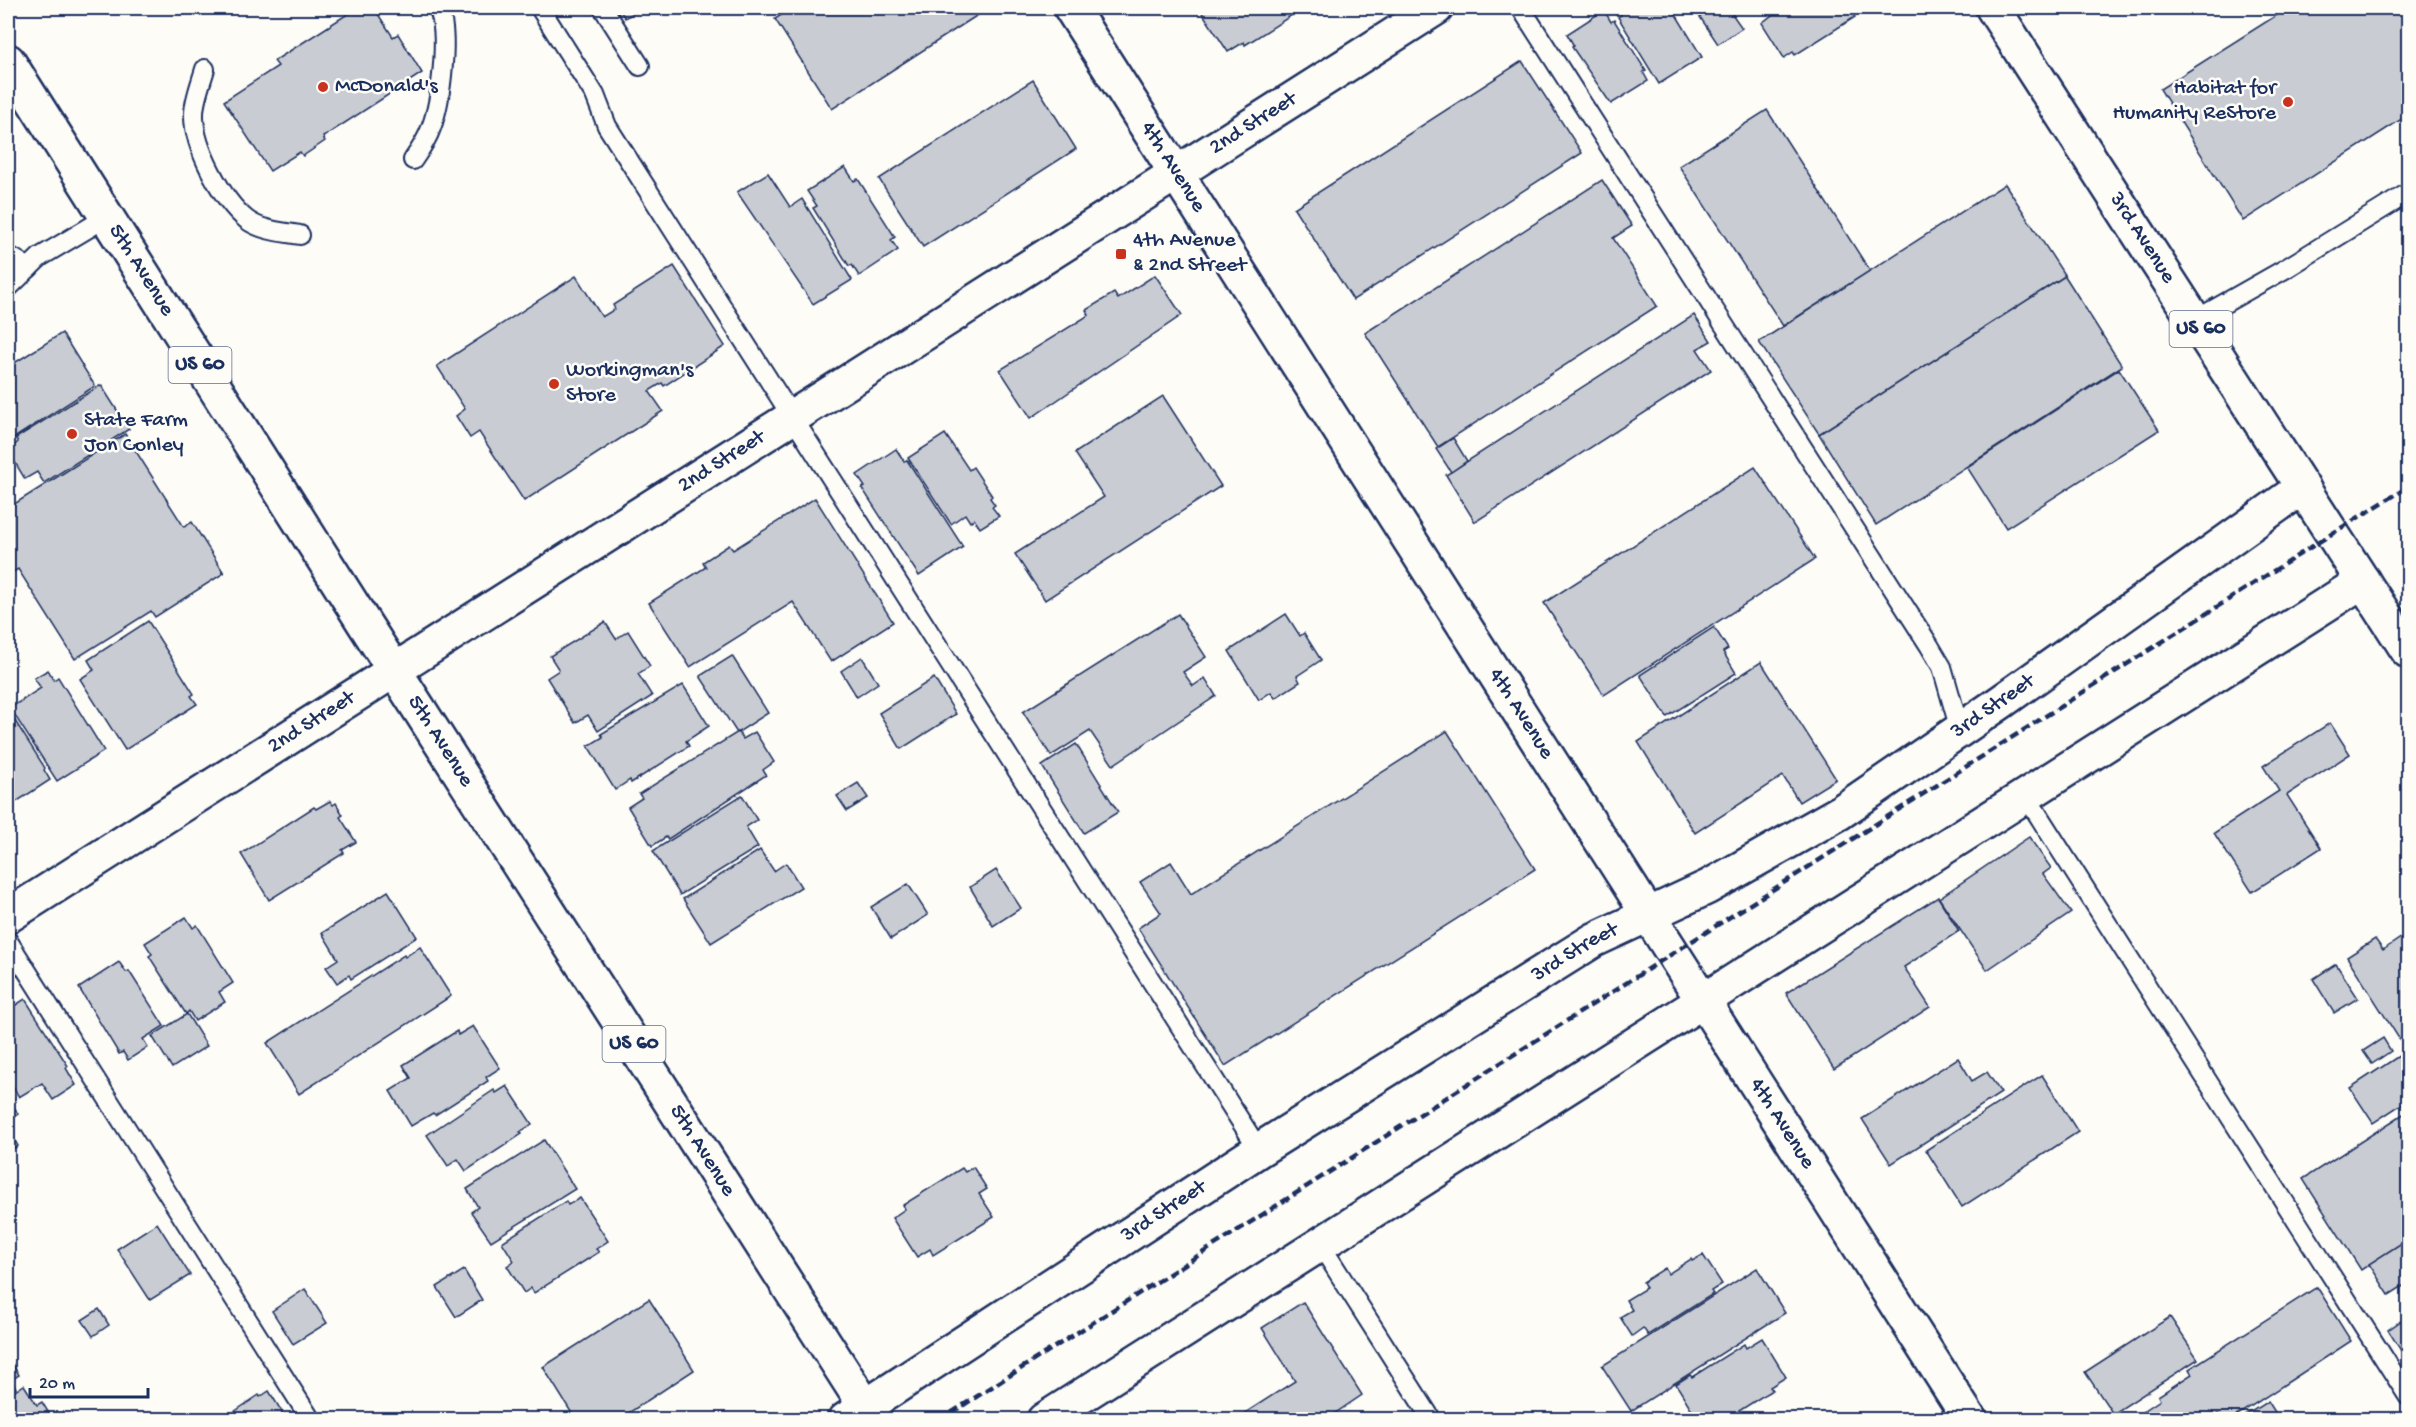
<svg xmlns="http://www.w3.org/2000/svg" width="2416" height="1427" font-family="'Gochi Hand',sans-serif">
	<rect width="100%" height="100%" fill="#fdfcf7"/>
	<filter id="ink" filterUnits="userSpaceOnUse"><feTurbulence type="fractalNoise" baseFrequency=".0167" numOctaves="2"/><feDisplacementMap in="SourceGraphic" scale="12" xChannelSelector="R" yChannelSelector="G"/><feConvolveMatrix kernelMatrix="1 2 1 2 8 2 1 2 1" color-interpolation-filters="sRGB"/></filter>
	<g filter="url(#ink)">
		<g fill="#c9ccd3" stroke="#1b2f5e" stroke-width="1.5">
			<polygon points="357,8 374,8 393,37 398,34 422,73 323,137 325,141 303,156 300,152 270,171 224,101 278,66 274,61"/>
			<polygon points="618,8 642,8 625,18"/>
			<polygon points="792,8 986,8 987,9 832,109 775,19"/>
			<polygon points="1206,8 1303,8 1245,45 1244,42 1228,52 1201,11"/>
			<polygon points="1616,8 1672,8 1702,57 1659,84 1618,17 1621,15"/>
			<polygon points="1694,8 1728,8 1742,28 1718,44"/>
			<polygon points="1781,8 1849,8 1855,17 1795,55 1793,52 1784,58 1762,23"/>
			<polygon points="2288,8 2408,8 2408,115 2243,221 2160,89"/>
			<polygon points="1604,10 1611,22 1614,20 1646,71 1643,72 1648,81 1611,104 1572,47 1574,46 1567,34"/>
			<polygon points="1522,61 1582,153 1353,300 1294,208"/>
			<polygon points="1033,80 1076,149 923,247 879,179"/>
			<polygon points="1767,110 1870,271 1783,326 1679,166"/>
			<polygon points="845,167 854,181 858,179 895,237 891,240 898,250 859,276 852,265 849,266 813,208 817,206 807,191"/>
			<polygon points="768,173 790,207 802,199 852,280 813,304 737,192"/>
			<polygon points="1602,180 1632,226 1613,238 1657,306 1438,447 1365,333"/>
			<polygon points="2005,184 2065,276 1819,434 1759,342"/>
			<polygon points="674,266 725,346 664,386 662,383 649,391 663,411 524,501 479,432 470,438 456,416 465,409 437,366 576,276 602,317 615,309 613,305"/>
			<polygon points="1155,275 1182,315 1031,418 1000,370 1089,315 1086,310 1114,293 1118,299"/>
			<polygon points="2065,276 2122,366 1876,525 1819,434"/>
			<polygon points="1694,315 1711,341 1697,349 1711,370 1475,522 1446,475"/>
			<polygon points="62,333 95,386 8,442 8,367"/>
			<polygon points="2119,369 2159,430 2006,528 1967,467"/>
			<polygon points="101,385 129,429 44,483 37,472 25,479 8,451 18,442 16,438"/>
			<polygon points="1163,396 1221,486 1045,600 1015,554 1104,497 1075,453"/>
			<polygon points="125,434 184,527 192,522 224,573 155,617 151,611 75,659 18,569 8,575 8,508"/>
			<polygon points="945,434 969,470 973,467 992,496 990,498 995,505 992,507 999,516 980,528 974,519 970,522 965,514 951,524 908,458"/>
			<polygon points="1453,438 1467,461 1451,472 1436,449"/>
			<polygon points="896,449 904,461 907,460 963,547 919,576 862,488 865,487 857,475"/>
			<polygon points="1755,467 1815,559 1604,695 1544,603"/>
			<polygon points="815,498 893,622 831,662 793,602 690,667 649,603 706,567 703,562 729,545 733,550"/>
			<polygon points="1178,614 1206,657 1183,672 1193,686 1205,678 1216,696 1113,765 1090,731 1051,756 1023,712"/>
			<polygon points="1286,614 1300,636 1304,633 1321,660 1297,676 1300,682 1275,698 1271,692 1259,700 1229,651"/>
			<polygon points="148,621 194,694 191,696 197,704 125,750 80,679 94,670 88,660"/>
			<polygon points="605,622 616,639 628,631 650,666 638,674 652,696 598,731 588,715 575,723 547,678 559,670 550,656"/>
			<polygon points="1714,627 1728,649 1723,652 1736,673 1667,717 1640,675"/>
			<polygon points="732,656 768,713 737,733 700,676"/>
			<polygon points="862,657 878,683 857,697 841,671"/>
			<polygon points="1761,662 1836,779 1799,802 1783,776 1695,833 1638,742"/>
			<polygon points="48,670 54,680 58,677 104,751 57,781 10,708 41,688 34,678"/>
			<polygon points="934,678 956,714 901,749 879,713"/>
			<polygon points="683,685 709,726 686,741 689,746 631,783 630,780 615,790 588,746 603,737 601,734"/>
			<polygon points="10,713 45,768 44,770 50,780 13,804 8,796 8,715"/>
			<polygon points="2330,723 2350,754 2287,795 2321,848 2252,892 2214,833 2279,791 2263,766"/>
			<polygon points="1447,731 1535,869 1225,1066 1138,928 1161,913 1140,882 1171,862 1191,894"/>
			<polygon points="738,732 743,739 755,732 774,762 763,770 766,775 668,839 666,837 652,846 628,807 642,798 639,794"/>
			<polygon points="1076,744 1118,812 1084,833 1042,766"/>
			<polygon points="858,783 868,798 847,811 837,796"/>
			<polygon points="742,795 757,820 746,827 758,847 680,895 653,851"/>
			<polygon points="330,801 333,805 336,803 343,815 340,817 356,842 342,850 344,853 269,900 241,854 314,807 316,809"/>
			<polygon points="2029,837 2051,868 2043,874 2071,913 1987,970 1939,898"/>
			<polygon points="760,850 774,871 786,863 801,887 711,943 683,899"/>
			<polygon points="996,870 1021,908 993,926 970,887"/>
			<polygon points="908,884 928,915 891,939 871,907"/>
			<polygon points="388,891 417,937 351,979 349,975 337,983 326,967 338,959 322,933"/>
			<polygon points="1938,897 1959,931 1904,967 1930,1007 1834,1069 1786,993"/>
			<polygon points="186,917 193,928 197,925 233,983 219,992 225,1002 195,1021 189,1011 186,1014 149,956 152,954 145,943"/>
			<polygon points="2408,933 2408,1046 2405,1048 2347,957 2375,939 2383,950"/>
			<polygon points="420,947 451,996 299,1094 267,1043 404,955 405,957"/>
			<polygon points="119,962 126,972 129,971 164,1026 143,1039 148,1047 128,1060 123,1052 119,1054 79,988"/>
			<polygon points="2336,964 2358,998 2334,1013 2313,979"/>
			<polygon points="25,999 68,1066 66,1068 76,1085 53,1100 42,1083 19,1097 8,1079 8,1010"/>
			<polygon points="187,1014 207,1046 172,1068 152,1036"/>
			<polygon points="473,1026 500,1068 486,1077 488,1081 435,1115 433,1113 411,1126 390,1091 411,1078 403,1065 457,1031 458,1035"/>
			<polygon points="2383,1038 2391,1051 2372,1064 2363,1051"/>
			<polygon points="2408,1050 2408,1100 2373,1123 2350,1088"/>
			<polygon points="1958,1058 1972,1081 1987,1072 2001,1093 1891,1164 1862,1119"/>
			<polygon points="2042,1075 2078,1132 1962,1207 1926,1150"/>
			<polygon points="507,1086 532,1124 520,1132 522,1134 466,1171 458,1159 448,1166 427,1135 494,1090 496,1093"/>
			<polygon points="8,1088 14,1099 10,1101 18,1114 8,1121"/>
			<polygon points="2408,1111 2408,1239 2361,1270 2303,1179"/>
			<polygon points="11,1134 18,1146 8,1152 8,1136"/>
			<polygon points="544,1140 575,1189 491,1241 471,1212 478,1207 467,1189"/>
			<polygon points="973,1167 987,1189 979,1194 994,1217 933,1255 930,1249 917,1257 892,1218 905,1209 903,1205 962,1168 965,1172"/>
			<polygon points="580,1198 608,1241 596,1249 599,1252 534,1293 531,1288 524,1293 507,1266 514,1261 502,1242 566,1201 568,1205"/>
			<polygon points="157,1223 190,1275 150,1300 117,1249"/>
			<polygon points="2408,1239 2408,1283 2389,1295 2369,1264"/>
			<polygon points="1703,1255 1722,1284 1711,1291 1713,1294 1648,1335 1643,1328 1632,1336 1620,1317 1632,1310 1626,1300 1646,1288 1643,1282 1665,1268 1668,1274 1691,1259 1692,1261"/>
			<polygon points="1757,1268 1785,1313 1631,1411 1602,1366"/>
			<polygon points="464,1270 482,1300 456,1317 437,1287"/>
			<polygon points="2317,1287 2351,1341 2230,1420 2222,1420 2218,1414 2209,1420 2130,1420 2160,1400 2158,1396 2192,1374 2189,1369"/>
			<polygon points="305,1289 327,1323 293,1344 272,1311"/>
			<polygon points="649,1299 694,1370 618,1420 576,1420 543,1367"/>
			<polygon points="1303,1302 1362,1395 1325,1420 1234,1420 1295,1381 1262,1328"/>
			<polygon points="99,1309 109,1325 93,1336 82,1320"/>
			<polygon points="2408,1316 2408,1362 2388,1330"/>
			<polygon points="2170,1317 2198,1359 2113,1414 2085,1372"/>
			<polygon points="1762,1338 1786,1377 1770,1387 1772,1390 1725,1420 1698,1420 1676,1384 1690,1375 1692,1377 1744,1344 1746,1348"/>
			<polygon points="8,1357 19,1375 11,1380 16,1388 8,1394"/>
			<polygon points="24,1385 37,1405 42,1402 53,1420 8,1420 8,1396"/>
			<polygon points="269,1391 287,1420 222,1420 259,1395 260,1397"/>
			<polygon points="2268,1401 2280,1420 2238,1420"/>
		</g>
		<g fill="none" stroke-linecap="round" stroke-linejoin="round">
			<defs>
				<g id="lane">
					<polyline points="540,8 595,95 607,126 1259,1150"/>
					<polyline points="603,8 640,66"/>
					<polyline points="1521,8 1929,645 1942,667 1960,730"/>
					<path d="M205,69C201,83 194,100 194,114C193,146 222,200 247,220C262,231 283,232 300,235"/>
					<path d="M413,160C420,150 427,140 431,128C441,102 450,32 438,8"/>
					<polyline points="8,255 29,268"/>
					<polyline points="8,288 40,257 107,217"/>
					<polyline points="2195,320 2285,269 2408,193"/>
					<polyline points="2026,796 2408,1396"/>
					<polyline points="8,941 311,1420"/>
					<polyline points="1320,1244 1432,1420"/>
				</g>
				<g id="street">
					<path id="s1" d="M8,916L1436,8"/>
					<path id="s2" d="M845,1420L1259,1150L1594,940L1708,887L1839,813L2001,702L2303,487"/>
					<polyline points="1044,1420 2363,581"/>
				</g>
				<g id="secondary">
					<path id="s3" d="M1071,8L1970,1420"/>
				</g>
				<g id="primary">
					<path id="s4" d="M1993,8L2408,651"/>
					<path id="s5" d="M8,61L364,623L874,1420"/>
				</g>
			</defs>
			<use href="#lane" stroke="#1b2f5e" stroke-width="22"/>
			<use href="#street" stroke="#1b2f5e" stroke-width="38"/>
			<use href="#secondary" stroke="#1b2f5e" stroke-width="38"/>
			<use href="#primary" stroke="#1b2f5e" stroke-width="38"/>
			<use href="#lane" stroke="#fdfcf7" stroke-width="18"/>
			<use href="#street" stroke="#fdfcf7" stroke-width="33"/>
			<use href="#secondary" stroke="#fdfcf7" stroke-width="33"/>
			<use href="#primary" stroke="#fdfcf7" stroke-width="33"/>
			<polyline stroke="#1b2f5e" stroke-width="4.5" stroke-dasharray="9 4.5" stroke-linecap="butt" points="940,1420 2333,533 2408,487"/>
		</g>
	</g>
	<g fill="#c8321e" stroke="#fdfcf7" stroke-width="2">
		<circle cx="323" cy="87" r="6"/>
		<circle cx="2288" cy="102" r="6"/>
		<rect x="1115" y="248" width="12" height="12" rx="3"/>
		<circle cx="554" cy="384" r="6"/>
		<circle cx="72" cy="434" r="6"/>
	</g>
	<g text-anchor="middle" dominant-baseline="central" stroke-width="5" stroke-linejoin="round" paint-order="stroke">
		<g fill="#fdfcf7" stroke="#5f6c8c" stroke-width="1.5">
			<rect x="2169.5" y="311" width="63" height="36" rx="4.5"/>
			<rect x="168.5" y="347" width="63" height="36" rx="4.5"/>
			<rect x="602.5" y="1026" width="63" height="36" rx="4.5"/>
		</g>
		<g font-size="21" font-weight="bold" fill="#1b2f5e">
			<text x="2201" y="329">US 60</text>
			<text x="200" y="365">US 60</text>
			<text x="634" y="1044">US 60</text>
		</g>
		<g font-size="22" fill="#1b2f5e" stroke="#fdfcf7" text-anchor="start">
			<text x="335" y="87">McDonald's</text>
			<text x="2276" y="89" text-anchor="end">Habitat for<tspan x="2276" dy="25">Humanity ReStore</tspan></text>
			<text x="1133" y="241">4th Avenue<tspan x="1133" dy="25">&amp; 2nd Street</tspan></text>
			<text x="566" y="371">Workingman's<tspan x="566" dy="25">Store</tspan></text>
			<text x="84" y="421">State Farm<tspan x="84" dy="25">Jon Conley</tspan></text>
		</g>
		<g font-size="22" fill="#1b2f5e" stroke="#fdfcf7">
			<text stroke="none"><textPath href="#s1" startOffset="1476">2nd Street</textPath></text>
			<text stroke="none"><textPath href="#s3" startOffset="189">4th Avenue</textPath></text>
			<text stroke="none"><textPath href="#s4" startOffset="274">3rd Avenue</textPath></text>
			<text stroke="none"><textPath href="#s5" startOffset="248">5th Avenue</textPath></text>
			<text stroke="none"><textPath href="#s1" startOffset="846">2nd Street</textPath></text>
			<text stroke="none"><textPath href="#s2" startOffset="1353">3rd Street</textPath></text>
			<text stroke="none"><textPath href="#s3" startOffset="837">4th Avenue</textPath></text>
			<text stroke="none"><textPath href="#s1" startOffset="360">2nd Street</textPath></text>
			<text stroke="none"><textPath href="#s5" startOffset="806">5th Avenue</textPath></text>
			<text stroke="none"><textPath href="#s2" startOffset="867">3rd Street</textPath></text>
			<text stroke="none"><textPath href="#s3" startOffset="1323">4th Avenue</textPath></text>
			<text stroke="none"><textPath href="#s5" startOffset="1292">5th Avenue</textPath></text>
			<text stroke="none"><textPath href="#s2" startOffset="381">3rd Street</textPath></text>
		</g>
	</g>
	<rect width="2416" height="1427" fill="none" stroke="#fdfcf7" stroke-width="30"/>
	<rect x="15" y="15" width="2386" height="1397" fill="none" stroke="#1b2f5e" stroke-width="2" filter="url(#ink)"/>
	<path d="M30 1388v9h118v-9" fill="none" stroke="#1b2f5e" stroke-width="3"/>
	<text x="39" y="1388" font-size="18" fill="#1b2f5e" stroke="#fdfcf7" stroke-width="4.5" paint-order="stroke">20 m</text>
</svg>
